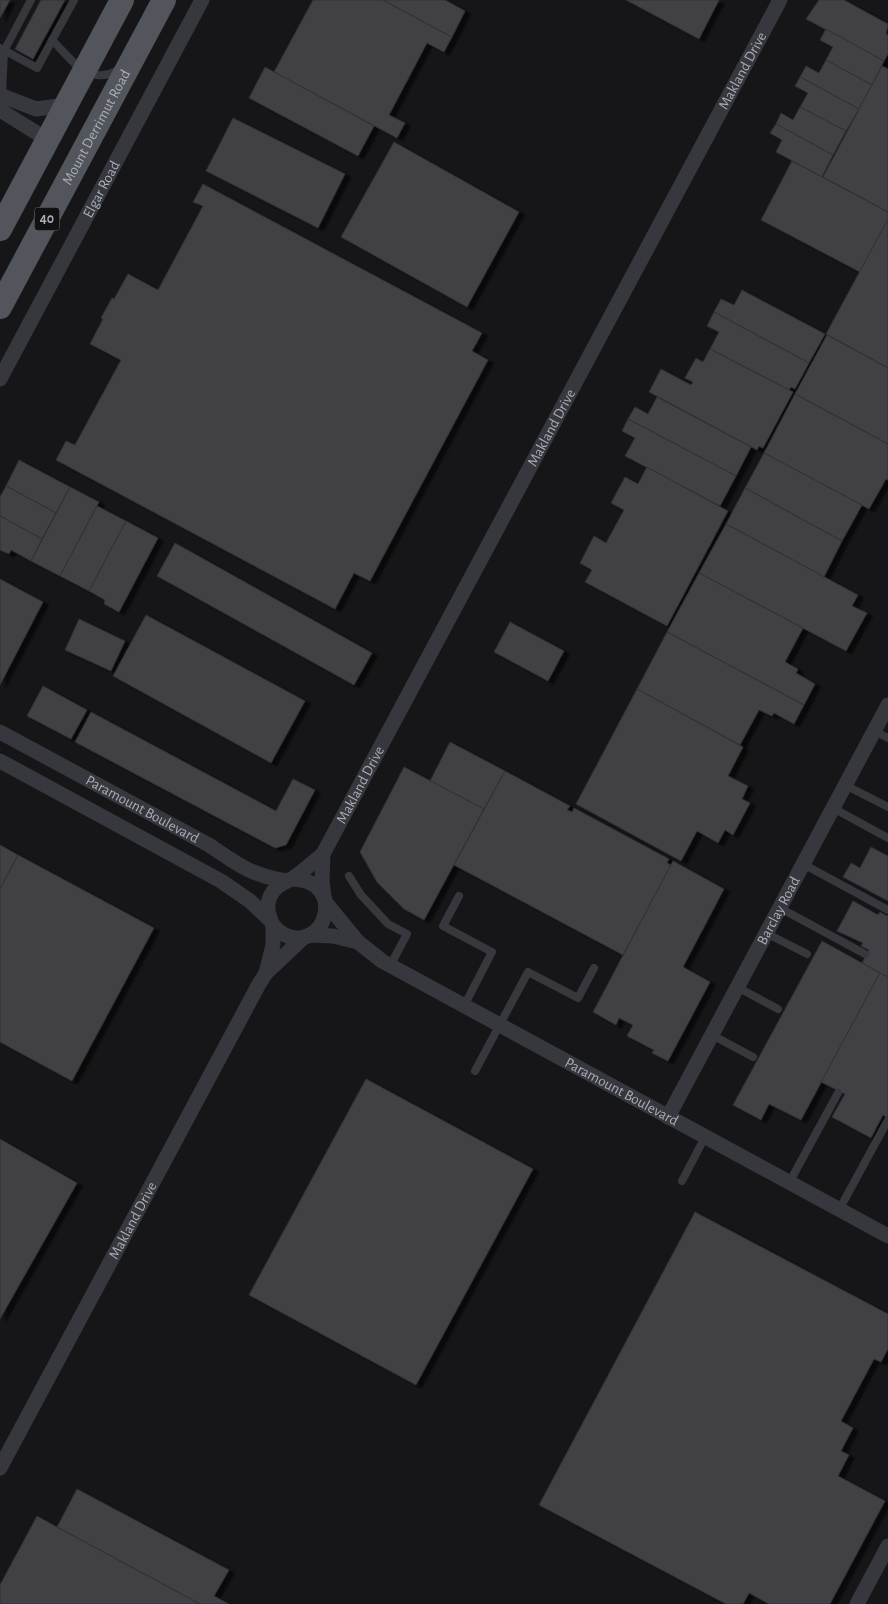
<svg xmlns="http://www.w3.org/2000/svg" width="888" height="1604" font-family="'Alegreya Sans',sans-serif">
	<defs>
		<filter id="shadow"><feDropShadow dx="5.5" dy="3" stdDeviation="1" flood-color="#0009"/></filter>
	</defs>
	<rect width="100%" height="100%" fill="#161618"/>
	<g fill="#404145" stroke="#303034" filter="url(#shadow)">
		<polygon points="0,0 10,0 0,18"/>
		<polygon points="41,0 65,0 33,59 15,49"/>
		<polygon points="313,0 383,0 452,37 444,52 427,43 389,115 405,123 397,138 274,72"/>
		<polygon points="383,0 445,0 465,11 452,37"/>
		<polygon points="626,0 719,0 699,39"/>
		<polygon points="819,0 844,0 888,24 886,34 888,35 888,54 884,61 806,19"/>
		<polygon points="826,29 884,61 872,85 826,60 833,47 820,40"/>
		<polygon points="826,60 872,85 859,109 800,77 806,66 819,73"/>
		<polygon points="882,66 888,69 888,212 823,177"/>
		<polygon points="265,67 374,126 358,156 249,98"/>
		<polygon points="800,77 859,109 846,131 800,107 808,93 795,86"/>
		<polygon points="800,107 846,131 833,155 776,124 781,113 793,120"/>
		<polygon points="233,118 345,174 318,228 206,171"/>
		<polygon points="776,124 833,155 822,177 776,152 782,140 770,133"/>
		<polygon points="394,142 519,212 467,307 341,237"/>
		<polygon points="792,161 888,212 888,220 860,272 761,220"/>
		<polygon points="203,184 482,333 472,351 488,360 370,581 354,573 335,609 56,460 66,441 75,445 121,360 90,344 103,319 101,318 112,298 114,299 128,274 158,290 203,206 193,202"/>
		<polygon points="887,221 888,222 888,368 826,334"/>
		<polygon points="742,290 825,334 809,363 714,312 721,299 734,305"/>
		<polygon points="714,312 809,363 795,389 791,387 789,390 710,349 719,332 707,326"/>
		<polygon points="827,335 888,368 888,444 795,394"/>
		<polygon points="710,349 793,392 763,448 759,446 757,450 649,392 661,369 691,385 693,382 685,378 696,358 703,362"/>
		<polygon points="795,394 888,444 888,480 886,479 869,509 764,453"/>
		<polygon points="657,397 751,447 736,476 628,419 635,407 648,414"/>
		<polygon points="628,419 736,476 720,506 625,456 635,438 622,431"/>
		<polygon points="764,453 862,505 842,541 745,488"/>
		<polygon points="19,460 70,487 56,513 6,486"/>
		<polygon points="647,467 728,511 667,626 585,582 592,570 580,563 594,536 606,543 624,510 611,503 625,477 638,484"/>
		<polygon points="6,486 56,513 42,539 0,516 0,497"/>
		<polygon points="70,487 99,502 60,576 31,561"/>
		<polygon points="745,488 842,541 824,577 726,524"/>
		<polygon points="97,506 126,521 89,591 60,576"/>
		<polygon points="0,516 42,539 31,561 11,550 9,554 0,550"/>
		<polygon points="126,521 158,538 119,612 104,604 105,600 89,591"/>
		<polygon points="726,524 858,595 852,606 867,613 846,651 699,573"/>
		<polygon points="175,543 372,653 354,685 157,576"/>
		<polygon points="699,573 803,628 785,662 798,669 796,673 815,684 804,705 667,632"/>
		<polygon points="0,579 43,602 0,685"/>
		<polygon points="146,615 305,701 271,763 113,676"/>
		<polygon points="79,619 125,641 111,671 65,650"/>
		<polygon points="510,622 564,651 548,681 494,652"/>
		<polygon points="667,632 804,705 794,724 774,713 772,716 759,710 740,745 637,689"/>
		<polygon points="43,686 87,710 71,739 27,716"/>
		<polygon points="637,689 743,747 728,776 748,786 742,799 750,803 733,835 725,830 718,843 697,831 681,861 576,804"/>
		<polygon points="91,712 276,811 293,779 315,790 286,845 275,848 75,742"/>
		<polygon points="450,742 505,771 484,809 430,781"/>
		<polygon points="404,767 484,809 424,920 404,909 377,882 360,852"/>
		<polygon points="505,771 570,806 567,810 572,812 574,808 669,859 667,863 671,865 623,955 454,865"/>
		<polygon points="0,845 18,855 0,889"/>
		<polygon points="871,847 888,856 888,901 843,877 851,863 860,868"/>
		<polygon points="18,855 154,928 72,1081 0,1042 0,889"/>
		<polygon points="673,861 724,889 683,967 710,982 668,1061 652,1053 654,1050 627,1036 633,1025 619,1018 616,1025 593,1012"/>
		<polygon points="853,901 878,915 880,912 887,916 888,915 888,977 862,963 869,950 861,946 863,943 837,931"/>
		<polygon points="822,941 880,973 801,1120 769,1104 761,1120 733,1105"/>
		<polygon points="880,973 888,977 888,1118 883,1115 871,1138 832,1117 845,1094 821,1082"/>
		<polygon points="366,1079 533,1169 416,1385 249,1295"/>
		<polygon points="0,1139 77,1183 0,1319"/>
		<polygon points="695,1212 888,1314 888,1349 881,1362 874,1359 841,1421 853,1428 841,1451 849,1455 838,1476 885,1501 830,1604 769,1604 749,1593 743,1604 726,1604 539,1505"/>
		<polygon points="77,1489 229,1570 214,1596 229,1604 200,1604 57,1527"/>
		<polygon points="37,1516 57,1527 200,1604 0,1604 0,1585"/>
	</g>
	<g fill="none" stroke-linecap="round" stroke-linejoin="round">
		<g stroke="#37383d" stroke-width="8">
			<path d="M52,40C72,60 89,88 120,69"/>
			<polyline points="0,48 37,68 74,0"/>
			<polyline points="2,96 4,51 31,0"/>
			<polyline points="874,731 888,738"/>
			<polyline points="845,785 888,807"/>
			<polyline points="833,808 888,838"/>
			<polyline points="803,864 888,910"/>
			<polyline points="349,876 361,895 388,924 407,934 390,966"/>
			<polyline points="459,896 443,926 492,952 464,1006"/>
			<polyline points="780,908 865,954"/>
			<polyline points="766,933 807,954"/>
			<polyline points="737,987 778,1009"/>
			<polyline points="712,1035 753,1057"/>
			<polyline points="475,1071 528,972 578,998 594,968"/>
			<polyline points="682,1181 705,1137"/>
			<polyline points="789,1183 838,1093"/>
			<polyline points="839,1210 888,1120"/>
		</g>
		<g stroke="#37383d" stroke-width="15">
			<polyline points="0,95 36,109 66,105"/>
			<polyline points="0,110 48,140"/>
			<path id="s1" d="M0,379L202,0"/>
			<path id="s2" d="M0,732L209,845C237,864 252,876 287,881"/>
			<polyline points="0,761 221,881 250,901 270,920"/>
			<polyline points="323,854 322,881 324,896"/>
			<path id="s3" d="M292,879C348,880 326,954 285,935C278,931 272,926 270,918C265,906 269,892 280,885C284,882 289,881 293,878C304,871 313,862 323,854L780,0"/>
			<path id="s4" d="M326,903L358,942L382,961L888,1236"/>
			<polyline points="309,935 333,936 358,942"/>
			<polyline points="266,973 273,945 273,925"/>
			<path id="s5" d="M668,1117L888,705"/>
			<path id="s6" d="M0,1468L259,984L266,973L304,937"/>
			<polyline points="857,1604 888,1546"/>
		</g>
		<g stroke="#53555c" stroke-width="24">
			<polyline points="0,229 122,0"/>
			<path id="s7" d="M0,307L164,0"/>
		</g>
	</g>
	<g text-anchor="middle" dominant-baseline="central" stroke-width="4" stroke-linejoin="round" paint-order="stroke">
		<rect fill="#111113" stroke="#7b7e86" stroke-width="1" x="34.5" y="207.5" width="25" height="23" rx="4"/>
		<g font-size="14" font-weight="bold" fill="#a8adb8">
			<text x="47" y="219">40</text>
		</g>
		<g font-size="15" fill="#a8adb8" stroke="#111113">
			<text stroke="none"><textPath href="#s3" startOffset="1111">Makland Drive</textPath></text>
			<text stroke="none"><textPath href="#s7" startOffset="204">Mount Derrimut Road</textPath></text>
			<text stroke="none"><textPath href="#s1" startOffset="215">Elgar Road</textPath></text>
			<text stroke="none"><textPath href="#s3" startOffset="706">Makland Drive</textPath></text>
			<text stroke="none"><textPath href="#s3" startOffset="301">Makland Drive</textPath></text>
			<text stroke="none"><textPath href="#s2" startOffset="162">Paramount Boulevard</textPath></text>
			<text stroke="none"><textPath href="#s5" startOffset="234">Barclay Road</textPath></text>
			<text stroke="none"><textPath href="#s4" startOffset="354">Paramount Boulevard</textPath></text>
			<text stroke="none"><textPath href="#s6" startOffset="281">Makland Drive</textPath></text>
		</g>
	</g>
</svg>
